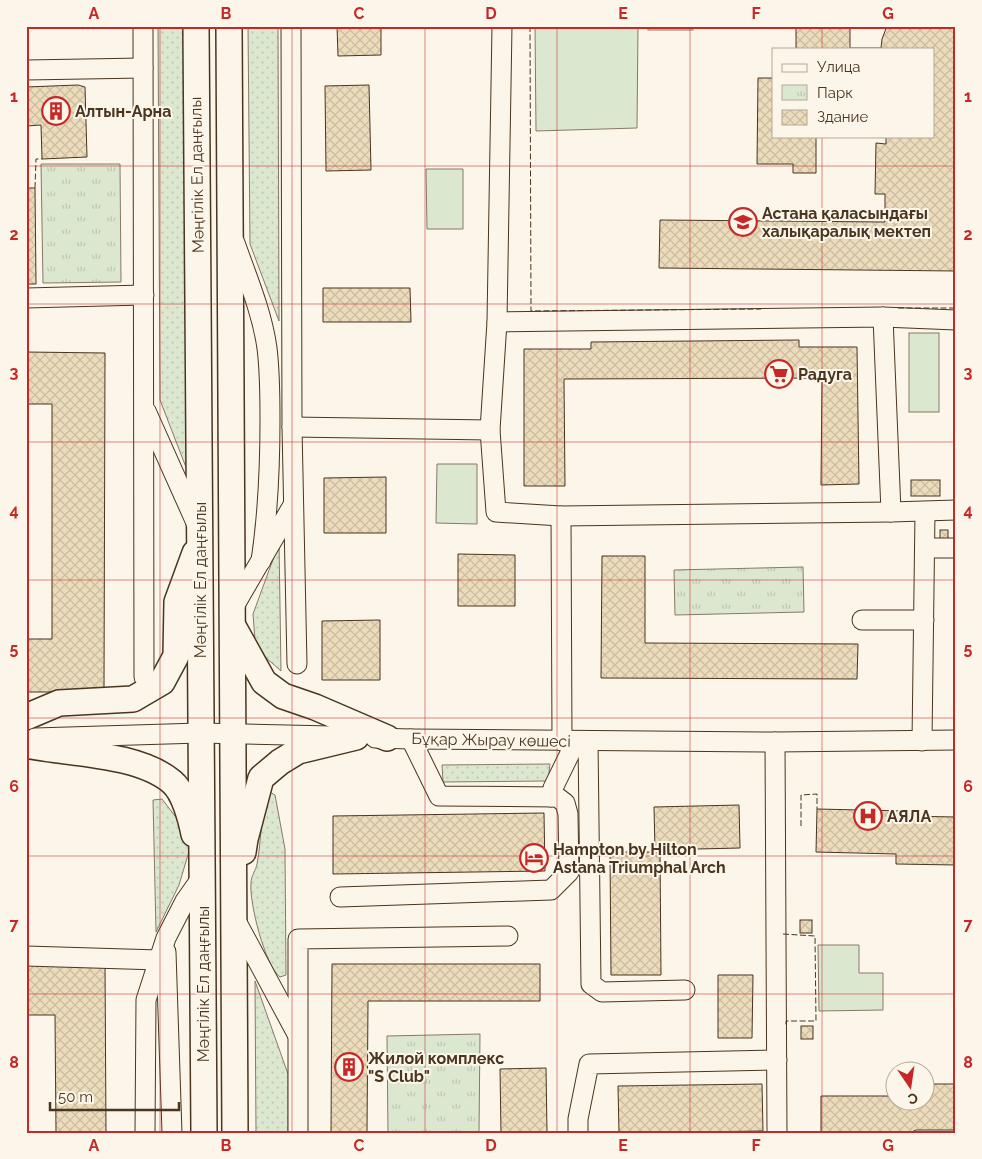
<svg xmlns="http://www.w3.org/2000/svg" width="982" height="1159" font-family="Raleway,sans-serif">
	<defs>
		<pattern id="grass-dots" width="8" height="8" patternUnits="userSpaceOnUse" patternTransform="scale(1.25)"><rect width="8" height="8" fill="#dce7d0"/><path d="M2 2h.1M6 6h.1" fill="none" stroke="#bec7b2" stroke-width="1.8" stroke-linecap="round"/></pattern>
		<pattern id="park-tufts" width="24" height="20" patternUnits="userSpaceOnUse" patternTransform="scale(1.25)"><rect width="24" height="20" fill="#dce7d0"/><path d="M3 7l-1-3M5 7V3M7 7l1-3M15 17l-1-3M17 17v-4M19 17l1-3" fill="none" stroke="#bec7b2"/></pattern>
		<pattern id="building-cross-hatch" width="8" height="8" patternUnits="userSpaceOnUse" patternTransform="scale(1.25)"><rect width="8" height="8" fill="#ecdcbc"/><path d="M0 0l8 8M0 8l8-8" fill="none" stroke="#ccbda1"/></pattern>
	</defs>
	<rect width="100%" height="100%" fill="#fbf6e9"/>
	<g fill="url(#grass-dots)" stroke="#887966">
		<polygon points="158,26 189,26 194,488 160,400"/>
		<polygon points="248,26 278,26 279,321 250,244"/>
		<polygon points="279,543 281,671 264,656 255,640 253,614"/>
		<polygon points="550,764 548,781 443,782 442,765"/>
		<path d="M270,792L275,795L285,849L286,975L280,977C265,966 249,902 251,883C251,876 256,870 257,864C262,839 259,818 270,792Z"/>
		<polygon points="162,799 181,824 190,848 179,885 156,932 153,800"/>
		<polygon points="255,981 288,1074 288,1133 256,1133"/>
	</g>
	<g fill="url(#park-tufts)" stroke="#887966">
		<polygon points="41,164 120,164 121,282 43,283"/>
		<polygon points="803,567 804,612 675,615 674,570"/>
		<polygon points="480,1034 479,1133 388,1133 387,1036"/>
	</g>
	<g fill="#dce7d0" stroke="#887966">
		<polygon points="535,26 638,26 637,128 536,131"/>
		<rect x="648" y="26" width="45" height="4"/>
		<polygon points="426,169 463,169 463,229 427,229"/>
		<rect x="909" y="333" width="30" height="79"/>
		<polygon points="437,464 477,464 477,524 436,523"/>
		<polygon points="818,945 859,945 859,973 883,973 883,1010 819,1011"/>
	</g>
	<g fill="url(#building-cross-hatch)" stroke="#4a3520">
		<polygon points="337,26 381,26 381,55 338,56"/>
		<polygon points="796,26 850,26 850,48 881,48 882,39 887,26 956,26 956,271 659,268 660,220 885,222 885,194 875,194 876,143 886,144 886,136 933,136 933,49 796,49"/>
		<polygon points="758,78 773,78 773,136 816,136 816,173 793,173 793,164 757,164"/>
		<polygon points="78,85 85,87 87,157 42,159 41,125 26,126 26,87"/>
		<polygon points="369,85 371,170 326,171 325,86"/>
		<polygon points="26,188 35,188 36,284 26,284"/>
		<polygon points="323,288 410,288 411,322 323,322"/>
		<polygon points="799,340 799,347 857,347 859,484 821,485 822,378 564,379 565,486 524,486 524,349 591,349 591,342"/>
		<polygon points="26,352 105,353 104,692 26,692 26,639 52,639 52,404 26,404"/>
		<polygon points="386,477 386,533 324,533 324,478"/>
		<rect x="911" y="480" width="29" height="16"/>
		<rect x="940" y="530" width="8" height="11"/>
		<polygon points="458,554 515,555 515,606 458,606"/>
		<polygon points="602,556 645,556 645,643 858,644 857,679 601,678"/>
		<polygon points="380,620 380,680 322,680 322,621"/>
		<polygon points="739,805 740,848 655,850 654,807"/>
		<polygon points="817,809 903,811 903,816 956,817 956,865 896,864 896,854 816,852"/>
		<polygon points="544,813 545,871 333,874 333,816"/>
		<polygon points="610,852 660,852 661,975 611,975"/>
		<rect x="800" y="920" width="12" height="13"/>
		<polygon points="26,963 105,963 106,1133 56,1133 55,1015 26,1015"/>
		<polygon points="332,964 540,964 540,1001 368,1001 367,1133 331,1133"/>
		<polygon points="718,975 753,975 752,1038 718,1038"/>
		<rect x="801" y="1026" width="12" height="13"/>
		<polygon points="546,1068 547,1133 501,1133 500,1069"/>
		<polygon points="762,1084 763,1131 619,1133 618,1086"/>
		<polygon points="924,1084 956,1084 956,1130 916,1130 909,1133 821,1133 821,1096 889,1096 894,1093 894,1102 924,1102"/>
	</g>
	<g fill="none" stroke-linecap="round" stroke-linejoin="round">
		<defs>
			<g id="minor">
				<polyline points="143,26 144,677"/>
				<polyline points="291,26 292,427 297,664"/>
				<polyline points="502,26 497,322 490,430 496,512 561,516 891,512 956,510"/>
				<polyline points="26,70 143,68"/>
				<path d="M235,243C247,277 262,312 267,348C270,372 270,396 270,420C270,468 268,514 261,561"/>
				<polyline points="26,298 144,295"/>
				<polyline points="883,317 891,512"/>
				<polyline points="497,322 883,317 956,320"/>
				<polyline points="146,411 197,525"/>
				<polyline points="292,427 490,430"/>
				<polyline points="561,516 562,741"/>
				<polyline points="925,548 956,548"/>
				<polyline points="232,610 293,505"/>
				<polyline points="862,620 924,620"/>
				<polyline points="35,738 200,733 332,736"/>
				<polyline points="375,738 411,739 775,742 956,740"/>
				<polyline points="588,741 591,984 602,992 685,990"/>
				<polyline points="922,741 925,512"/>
				<polyline points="775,742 777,1133"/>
				<polyline points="551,797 553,788 576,741"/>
				<polyline points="340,897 551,890 569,872 568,814 565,803 557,797 439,796 411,739"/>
				<polyline points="234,917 297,1034"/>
				<polyline points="166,952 172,1133"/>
				<polyline points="26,956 159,960"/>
				<polyline points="145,1133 146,1000 166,938 185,901 202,877"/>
				<polyline points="298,1133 298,939 508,936"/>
				<polyline points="578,1133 578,1119 589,1064 777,1060"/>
			</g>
			<g id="major">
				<polyline points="196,26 204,1133"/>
				<polyline points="229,26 235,1133"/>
				<polyline points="234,628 264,682 283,696 315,707 387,738"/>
				<polyline points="26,717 59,703 133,699 162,682 176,656 177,602 195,553"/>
				<path d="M26,745C69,754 138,753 172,782C184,792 191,819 194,834"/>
				<polyline points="243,852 245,839 261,778 280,762 298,751 356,737"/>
			</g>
		</defs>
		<use href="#minor" stroke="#4a3520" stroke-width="21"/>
		<use href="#major" stroke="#4a3520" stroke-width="28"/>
		<use href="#minor" stroke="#fbf6e9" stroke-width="19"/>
		<use href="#major" stroke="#fbf6e9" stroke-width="25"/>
		<g stroke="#4a3520" stroke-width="1" stroke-dasharray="6 2.5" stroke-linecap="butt">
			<polyline points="530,26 531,311 761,309"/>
			<polyline points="35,188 36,159 42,159"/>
			<polyline points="898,308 956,308"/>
			<polyline points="801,826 801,795 817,794 817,809"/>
			<polyline points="783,934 815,936 816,1021 786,1021 786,1025"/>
		</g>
	</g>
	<path fill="none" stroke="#c62828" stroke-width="1" stroke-opacity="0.55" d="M160,26V1133M292,26V1133M425,26V1133M557,26V1133M690,26V1133M822,26V49M822,136V1133M26,166H956M26,304H956M26,442H956M26,580H956M26,718H956M26,856H956M26,994H956"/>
	<defs>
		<symbol id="building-ring" viewBox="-11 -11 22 22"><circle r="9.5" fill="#fbf6e9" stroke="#c62828" stroke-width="1.5"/><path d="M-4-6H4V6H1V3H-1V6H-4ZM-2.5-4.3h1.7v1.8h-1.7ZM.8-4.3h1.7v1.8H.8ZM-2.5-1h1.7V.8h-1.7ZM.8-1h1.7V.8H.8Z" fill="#c62828"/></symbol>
		<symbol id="school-ring" viewBox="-11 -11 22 22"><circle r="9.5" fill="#fbf6e9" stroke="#c62828" stroke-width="1.5"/><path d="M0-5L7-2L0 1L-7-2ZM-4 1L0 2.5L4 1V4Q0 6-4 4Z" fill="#c62828"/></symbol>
		<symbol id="supermarket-ring" viewBox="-11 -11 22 22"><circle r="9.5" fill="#fbf6e9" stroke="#c62828" stroke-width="1.5"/><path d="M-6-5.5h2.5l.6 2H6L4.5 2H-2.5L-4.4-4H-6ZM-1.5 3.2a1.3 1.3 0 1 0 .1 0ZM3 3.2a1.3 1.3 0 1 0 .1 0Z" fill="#c62828"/></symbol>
		<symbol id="hospital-ring" viewBox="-11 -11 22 22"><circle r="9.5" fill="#fbf6e9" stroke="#c62828" stroke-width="1.5"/><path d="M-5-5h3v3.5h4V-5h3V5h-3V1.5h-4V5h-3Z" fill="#c62828"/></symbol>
		<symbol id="hotel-ring" viewBox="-11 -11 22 22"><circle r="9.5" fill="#fbf6e9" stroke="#c62828" stroke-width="1.5"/><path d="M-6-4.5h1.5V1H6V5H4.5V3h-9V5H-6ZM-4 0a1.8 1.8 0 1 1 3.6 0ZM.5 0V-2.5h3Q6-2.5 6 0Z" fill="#c62828"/></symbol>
	</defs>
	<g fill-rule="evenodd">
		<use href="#building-ring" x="40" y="95" width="32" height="32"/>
		<use href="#school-ring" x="727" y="206" width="32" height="32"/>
		<use href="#supermarket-ring" x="763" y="358" width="32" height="32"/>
		<use href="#hospital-ring" x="852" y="800" width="32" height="32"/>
		<use href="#hotel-ring" x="518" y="842" width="32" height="32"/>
		<use href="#building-ring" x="333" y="1051" width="32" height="32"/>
	</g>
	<g text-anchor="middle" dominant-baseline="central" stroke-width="4" stroke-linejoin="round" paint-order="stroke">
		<g font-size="16" font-weight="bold" fill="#4a3520" stroke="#fbf6e9" text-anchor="start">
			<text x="75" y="111">Алтын-Арна</text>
			<text x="762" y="213">Астана қаласындағы<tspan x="762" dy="18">халықаралық мектеп</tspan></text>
			<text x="798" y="374">Радуга</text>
			<text x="887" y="816">АЯЛА</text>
			<text x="553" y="849">Hampton by Hilton<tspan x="553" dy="18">Astana Triumphal Arch</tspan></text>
			<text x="368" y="1058">Жилой комплекс<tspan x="368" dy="18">"S Club"</tspan></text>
		</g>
		<g font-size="16" fill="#4a3520" stroke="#fbf6e9">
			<text transform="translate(197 175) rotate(-91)">Мәңгілік Ел даңғылы</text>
			<text transform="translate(200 580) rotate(-90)">Мәңгілік Ел даңғылы</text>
			<text transform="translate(491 740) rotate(1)">Бұқар Жырау көшесі</text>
			<text transform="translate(203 984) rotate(-90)">Мәңгілік Ел даңғылы</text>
		</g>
	</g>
	<rect width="982" height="1159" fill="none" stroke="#fbf6e9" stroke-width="55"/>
	<rect x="772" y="48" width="162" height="90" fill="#fbf6e9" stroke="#b4a999"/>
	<rect x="782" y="64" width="25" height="8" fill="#fbf6e9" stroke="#b4a999"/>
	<text x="817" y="72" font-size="15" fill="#4a3520">Улица</text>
	<rect x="782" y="85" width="25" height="15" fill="url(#park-tufts)" stroke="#b4a999"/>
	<text x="817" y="98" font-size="15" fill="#4a3520">Парк</text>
	<rect x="782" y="110" width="25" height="15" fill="url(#building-cross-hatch)" stroke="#b4a999"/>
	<text x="817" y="122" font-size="15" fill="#4a3520">Здание</text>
	<g transform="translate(910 1086) rotate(167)"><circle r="24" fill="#fbf6e9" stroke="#b4a999"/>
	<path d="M0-4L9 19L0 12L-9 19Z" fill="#c62828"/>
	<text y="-8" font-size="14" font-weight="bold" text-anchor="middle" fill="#4a3520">С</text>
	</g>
	<path d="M50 1102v8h129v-8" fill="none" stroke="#4a3520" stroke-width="2.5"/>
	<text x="58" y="1102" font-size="15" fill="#4a3520" stroke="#fbf6e9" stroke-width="4" paint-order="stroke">50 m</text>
	<rect x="28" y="28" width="926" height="1104" fill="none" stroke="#c62828" stroke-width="2"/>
	<g font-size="16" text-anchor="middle" font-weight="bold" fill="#c62828">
		<text x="94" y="19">A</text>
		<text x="226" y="19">B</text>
		<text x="359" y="19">C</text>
		<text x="491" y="19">D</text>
		<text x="623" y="19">E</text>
		<text x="756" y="19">F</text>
		<text x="888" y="19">G</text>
		<text x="14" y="102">1</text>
		<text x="968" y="102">1</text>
		<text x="14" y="240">2</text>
		<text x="968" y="240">2</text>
		<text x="14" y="378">3</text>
		<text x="968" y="378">3</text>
		<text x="14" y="516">4</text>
		<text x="968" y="516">4</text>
		<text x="14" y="654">5</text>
		<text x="968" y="654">5</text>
		<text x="14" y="792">6</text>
		<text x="968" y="792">6</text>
		<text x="14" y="930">7</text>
		<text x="968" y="930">7</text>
		<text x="14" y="1068">8</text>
		<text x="968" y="1068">8</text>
		<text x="94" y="1151">A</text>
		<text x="226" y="1151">B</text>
		<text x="359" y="1151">C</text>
		<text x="491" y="1151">D</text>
		<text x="623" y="1151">E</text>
		<text x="756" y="1151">F</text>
		<text x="888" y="1151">G</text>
	</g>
</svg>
